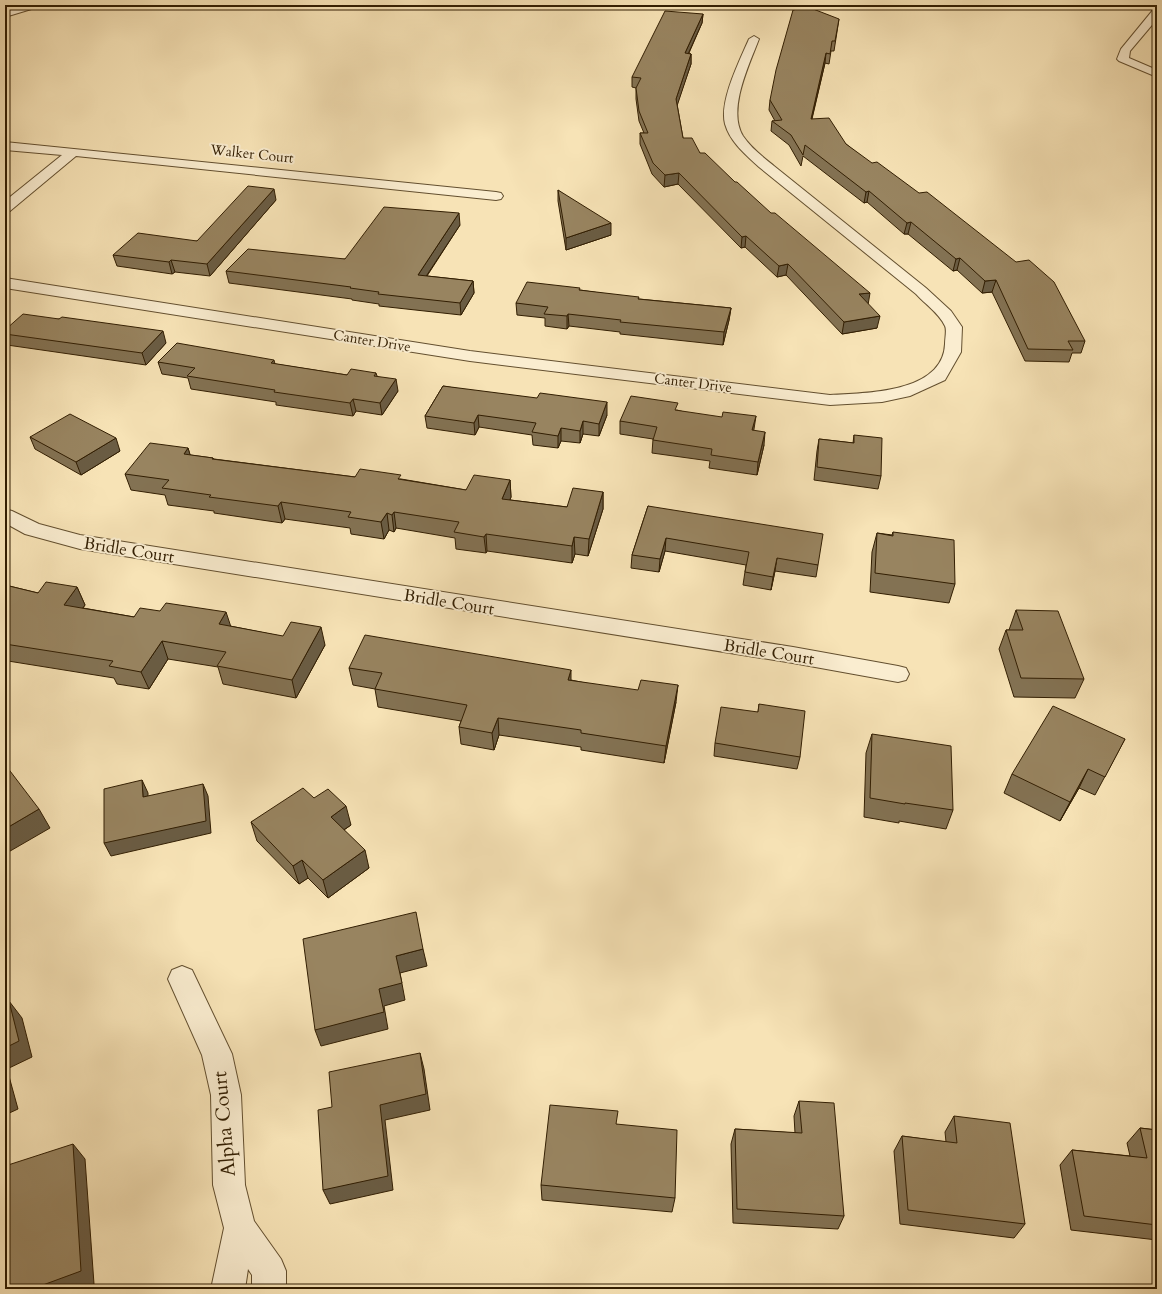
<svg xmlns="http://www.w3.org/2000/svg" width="1162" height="1294" font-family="Cardo,serif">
	<rect width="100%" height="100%" fill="#f7e3b6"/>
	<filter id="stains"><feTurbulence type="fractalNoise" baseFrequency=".005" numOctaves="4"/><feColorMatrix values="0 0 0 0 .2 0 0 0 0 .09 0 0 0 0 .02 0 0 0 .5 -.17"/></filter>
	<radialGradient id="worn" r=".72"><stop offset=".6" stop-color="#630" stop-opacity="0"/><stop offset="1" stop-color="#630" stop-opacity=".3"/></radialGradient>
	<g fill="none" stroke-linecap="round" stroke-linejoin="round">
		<defs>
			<g id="minor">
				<polygon points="23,5 39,5 38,7 5,17 5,11"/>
				<polygon points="1157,9 1157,19 1130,51 1129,58 1157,70 1157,77 1119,61 1117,59 1121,49 1153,10"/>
				<path d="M754,36L759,39C749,65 727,110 743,136C751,148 763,157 774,166L926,288L951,311L962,327L961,352L945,380L910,396L882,402L830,405L470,361L5,288V278L470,351L830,395C866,393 943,393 945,344C945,338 947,330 945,326C939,313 925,304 916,294L759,167C746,155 730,142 725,124C719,101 740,60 749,39Z"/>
				<polygon points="5,142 496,192 501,193 503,196 501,199 496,200 76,156 10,211 5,212 5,201 62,155 5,150"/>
				<polygon points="5,509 12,511 39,524 80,535 793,647 898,666 906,668 909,674 906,680 898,682 793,663 80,549 25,534 5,523"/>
				<polygon points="182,966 192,970 232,1054 241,1095 245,1185 254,1221 281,1259 286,1271 286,1289 252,1289 252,1275 248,1269 245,1289 211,1289 224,1228 213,1185 211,1095 202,1055 168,979 172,970"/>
			</g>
		</defs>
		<use href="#minor" stroke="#634f2f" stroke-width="2"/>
		<use href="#minor" fill="#faedd0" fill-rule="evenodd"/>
	</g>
	<g fill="#837253" stroke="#321e02">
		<polygon points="703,14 702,23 689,53 691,54 691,64 677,104 683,138 700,153 735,182 868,304 877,328 842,334 786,275 777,277 745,247 741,248 678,184 664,187 652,174 640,144 640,133 644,133 639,121 636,99 636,88 632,87 632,77"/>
		<polygon points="839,19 834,51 831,51 829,64 825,63 812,119 846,144 1085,341 1081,353 1072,353 1069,362 1025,361 992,292 982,293 957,270 953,271 908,234 904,234 867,202 864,203 803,156 801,166 789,145 771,131 772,121 775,121 769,110 770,100"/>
		<polygon points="558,190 611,235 566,250 558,201"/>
		<polygon points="276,200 210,276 175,272 172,274 117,266 113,255 197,241"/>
		<polygon points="460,225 427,276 473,281 474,293 461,315 379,306 379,304 352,300 352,299 229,283 226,271 345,259"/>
		<polygon points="580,290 639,299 731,308 729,320 723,345 620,334 620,332 569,326 567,329 545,326 545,318 517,315 516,303"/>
		<polygon points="59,319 166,343 146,365 7,345 5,341 5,330"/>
		<polygon points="158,362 275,364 347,375 376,373 377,376 398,391 382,415 356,411 353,416 276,405 276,402 191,389 188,378 162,374"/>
		<polygon points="443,386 607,415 599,436 583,434 580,443 561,441 558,448 533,445 532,435 479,427 475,435 427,428 425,416"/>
		<polygon points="677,410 754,431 764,445 757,475 709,468 710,461 652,453 653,439 620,434 620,421"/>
		<polygon points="854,435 881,476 878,489 814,480 817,451 819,439 853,443"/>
		<polygon points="30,437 120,451 81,475 35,449"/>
		<polygon points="188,448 190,455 213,458 214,459 355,477 401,479 466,490 510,480 511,497 510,500 567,507 603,492 603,509 588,556 575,554 572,563 487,551 486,553 456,549 455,538 396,528 394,532 389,530 384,539 351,534 350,528 285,519 282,523 214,513 214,511 168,505 165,495 131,490 125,474"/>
		<polygon points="648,506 818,565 816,577 775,571 771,590 743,585 746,565 665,551 659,572 631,568 632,555"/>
		<polygon points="893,532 955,584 949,603 870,592 872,552 877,533 892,535"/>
		<polygon points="5,585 38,593 77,587 85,605 83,608 134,617 230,626 325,645 296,698 223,684 218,667 168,659 149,689 117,684 114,678 8,661 5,656"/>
		<polygon points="1016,610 1084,679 1075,698 1014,697 999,649 1006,630 1009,630"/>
		<polygon points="349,668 571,680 676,702 664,763 581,750 581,747 499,735 494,750 461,744 459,727 461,721 378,707 375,689 353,685"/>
		<polygon points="759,704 800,757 797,769 714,756 715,743 758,712"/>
		<polygon points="872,734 953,810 946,829 899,821 899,823 864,817 866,753"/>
		<polygon points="1125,739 1095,795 1079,788 1060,821 1004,793 1012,774"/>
		<polygon points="314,798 351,825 344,830 369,868 328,898 308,878 299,884 257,841 251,822"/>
		<polygon points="799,1101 844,1216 838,1229 733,1223 731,1144 735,1129 795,1133 794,1116"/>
		<polygon points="954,1116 1025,1224 1014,1238 900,1224 894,1151 902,1136 946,1142 945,1132"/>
		<polygon points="617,1124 675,1198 672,1212 542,1200 541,1185"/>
		<polygon points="1140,1128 1157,1130 1157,1240 1071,1230 1060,1165 1072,1150 1130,1156 1127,1143"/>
	</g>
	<g fill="#6a5c43" stroke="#321e02">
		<polygon points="703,14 702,23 684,63 685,53"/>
		<polygon points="826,53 825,63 809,130 811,119"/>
		<polygon points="691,54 691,64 676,109 676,99"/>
		<polygon points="679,173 678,184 664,187 665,175"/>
		<polygon points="274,189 276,200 210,276 207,264"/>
		<polygon points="869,191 867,202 864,203 866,192"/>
		<polygon points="459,213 460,225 419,287 418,275"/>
		<polygon points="911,222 908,234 904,234 907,223"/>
		<polygon points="611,223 611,235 566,250 566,238"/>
		<polygon points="746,236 745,247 741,248 742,237"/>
		<polygon points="960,258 957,270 953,271 956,259"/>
		<polygon points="171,260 175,272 172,274 169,262"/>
		<polygon points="788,264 786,275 777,277 779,266"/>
		<polygon points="996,280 992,292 982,293 985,281"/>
		<polygon points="473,281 474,293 461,315 460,303"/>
		<polygon points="870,293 868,305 859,294"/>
		<polygon points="731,308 729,320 723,345 724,332"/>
		<polygon points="568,314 569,326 567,329 567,316"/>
		<polygon points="880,316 877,328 842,334 844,322"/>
		<polygon points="163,331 166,343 146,365 142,353"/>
		<polygon points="274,360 277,372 271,363"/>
		<polygon points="396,379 398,391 382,415 380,403"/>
		<polygon points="353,399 356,411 353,416 350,403"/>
		<polygon points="607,402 607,415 599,436 599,424"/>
		<polygon points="478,415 479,427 475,435 474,423"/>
		<polygon points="756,416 754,429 751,443 752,430"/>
		<polygon points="583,421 583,434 580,443 580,431"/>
		<polygon points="561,428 561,441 558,448 558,436"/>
		<polygon points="765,432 764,445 757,475 758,462"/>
		<polygon points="116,438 120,451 81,475 76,462"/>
		<polygon points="188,448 193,464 184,454"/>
		<polygon points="510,480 511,497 503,516 502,499"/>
		<polygon points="603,492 603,509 588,556 589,539"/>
		<polygon points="281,502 285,519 282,523 278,506"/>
		<polygon points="394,512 396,528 394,532 392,515"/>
		<polygon points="387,513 389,530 384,539 381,522"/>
		<polygon points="486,534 487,551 486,553 484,537"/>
		<polygon points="574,537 575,554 572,563 572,546"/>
		<polygon points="666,538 665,551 659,572 660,559"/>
		<polygon points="777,558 775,571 771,590 773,577"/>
		<polygon points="77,587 85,605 72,622 64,605"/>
		<polygon points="226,612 232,630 219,624"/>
		<polygon points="321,627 325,645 296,698 292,680"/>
		<polygon points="162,641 168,659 149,689 141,672"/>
		<polygon points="571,670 571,687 568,680"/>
		<polygon points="678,685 676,702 664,763 666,746"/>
		<polygon points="498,718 499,735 494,750 492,733"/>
		<polygon points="1088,769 1079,788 1060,821 1070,802"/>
		<polygon points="142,780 148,793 148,809 143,797"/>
		<polygon points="203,784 208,796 211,833 111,856 104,843"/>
		<polygon points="346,806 351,825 336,835 331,817"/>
		<polygon points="39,809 50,828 5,854 5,829"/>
		<polygon points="365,850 369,868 328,898 323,880"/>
		<polygon points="302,860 308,878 299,884 293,866"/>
		<polygon points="423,949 427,966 400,973 405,1000 384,1006 388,1029 321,1046 315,1030 379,989 396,956"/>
		<polygon points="9,1001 22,1018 32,1057 7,1069 18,1109 5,1115 5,1048"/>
		<polygon points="420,1053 424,1069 430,1110 385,1120 393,1190 330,1204 323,1190 380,1105"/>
		<polygon points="73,1144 85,1159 94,1284 80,1289 32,1289"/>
	</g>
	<g fill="#988460" stroke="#321e02">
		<polygon points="808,7 839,19 835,41 832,41 830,54 826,53 811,119 829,118 846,144 872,163 877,162 919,193 927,192 1016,262 1029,260 1054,282 1085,341 1068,341 1073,350 1028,349 996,280 985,281 960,258 956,259 911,222 907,223 869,191 866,192 805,145 803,155 791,135 772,121 782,120 770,100 776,70 793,10"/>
		<polygon points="665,11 703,14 685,53 691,54 676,99 683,138 692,138 700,153 705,153 735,182 737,182 771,213 775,213 870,293 859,294 880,316 844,322 788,264 779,266 746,236 742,237 679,173 665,175 653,163 640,133 648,133 639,111 636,88 641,78 632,77"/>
		<polygon points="248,186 274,189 207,264 171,260 169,262 113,255 138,233 197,241"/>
		<polygon points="558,190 611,223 566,238"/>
		<polygon points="384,207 459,213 418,275 473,281 460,303 378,294 379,292 350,288 351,287 226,271 248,249 345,259"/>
		<polygon points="527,282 580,288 579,290 639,297 638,299 731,308 724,332 620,322 621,320 568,314 567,316 544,314 548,307 516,303"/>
		<polygon points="23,314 59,319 62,317 163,331 142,353 5,334 5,330"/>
		<polygon points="177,343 274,360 271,363 347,375 351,369 376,373 374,376 396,379 380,403 353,399 350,403 274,392 275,390 187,376 195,368 158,362"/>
		<polygon points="443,386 537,398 540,393 607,402 599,424 583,421 580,431 561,428 558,436 532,432 536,423 478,415 474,423 425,416"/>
		<polygon points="631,396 678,403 675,410 722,417 723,412 756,416 752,430 765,432 758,462 711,455 712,449 653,440 657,427 620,421"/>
		<polygon points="70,414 116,438 76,462 30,437"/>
		<polygon points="854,435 882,438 881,476 817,467 819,439 854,443"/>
		<polygon points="150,443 188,448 184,454 213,458 212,459 355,477 360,469 401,475 398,479 466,490 474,475 510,480 502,499 567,507 573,488 603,492 589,539 574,537 572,546 486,534 484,537 454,532 459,522 394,512 392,515 387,513 381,522 348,517 351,512 281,502 278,506 209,497 211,495 162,488 169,480 125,474"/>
		<polygon points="648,506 823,534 818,565 777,558 773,577 745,572 749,552 666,538 660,559 632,555"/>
		<polygon points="893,532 954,540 955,584 875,573 877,533 893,536"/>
		<polygon points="46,582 77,587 64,605 134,617 140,608 160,611 166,603 226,612 219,624 283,636 291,622 321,627 292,680 217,666 226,652 162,641 141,672 109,666 113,661 5,644 5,585 38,593"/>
		<polygon points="1016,610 1058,611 1084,679 1021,678 1006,630 1023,630"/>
		<polygon points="365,635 571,670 568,680 638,690 641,680 678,685 666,746 581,733 581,730 498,718 492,733 459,727 467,705 375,689 382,673 349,668"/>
		<polygon points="759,704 805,711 800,757 715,743 721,707 758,712"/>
		<polygon points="1053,706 1125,739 1105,777 1088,769 1070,802 1012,774"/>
		<polygon points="872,734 951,746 953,810 905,803 905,804 870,798"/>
		<polygon points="7,767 39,809 5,829 5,768"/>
		<polygon points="142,780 143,797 203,784 206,821 104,843 104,789"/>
		<polygon points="303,788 314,798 328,789 346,806 331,817 365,850 323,880 302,860 293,866 251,822"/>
		<polygon points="416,912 423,949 396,956 402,983 379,989 384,1012 315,1030 303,939"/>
		<polygon points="9,1001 19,1041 5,1048 5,1003"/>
		<polygon points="420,1053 426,1094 380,1105 388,1176 323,1190 318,1110 332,1107 329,1072"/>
		<polygon points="799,1101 834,1103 844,1216 737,1209 735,1129 802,1133"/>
		<polygon points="550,1105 618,1111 616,1124 677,1130 675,1198 541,1185"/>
		<polygon points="954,1116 1010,1123 1025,1224 908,1210 902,1136 957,1143"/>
		<polygon points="1140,1128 1157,1130 1157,1225 1084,1216 1072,1150 1147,1158"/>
		<polygon points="73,1144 81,1271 32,1289 5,1289 5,1166"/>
	</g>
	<g text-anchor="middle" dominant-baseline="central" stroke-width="4" stroke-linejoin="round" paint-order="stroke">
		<g font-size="14" fill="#321e02" stroke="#faedd0">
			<text transform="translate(252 154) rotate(6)">Walker Court</text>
			<text transform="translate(372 341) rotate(9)">Canter Drive</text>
			<text transform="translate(693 383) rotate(7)">Canter Drive</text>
		</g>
		<g font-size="17" fill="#321e02" stroke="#faedd0">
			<text transform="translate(129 550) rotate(9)">Bridle Court</text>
			<text transform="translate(449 602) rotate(9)">Bridle Court</text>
			<text transform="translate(769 652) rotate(9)">Bridle Court</text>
		</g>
		<g font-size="20" fill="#321e02" stroke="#faedd0">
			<text transform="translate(224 1124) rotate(-95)">Alpha Court</text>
		</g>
	</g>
	<rect width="1162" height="1294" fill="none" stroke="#f7e3b6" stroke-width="20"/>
	<rect x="6" y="6" width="1150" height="1282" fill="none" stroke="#321e02" stroke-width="2"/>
	<rect x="10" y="10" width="1142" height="1274" fill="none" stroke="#321e02"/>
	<rect width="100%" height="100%" filter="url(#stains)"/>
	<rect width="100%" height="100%" fill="url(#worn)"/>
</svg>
